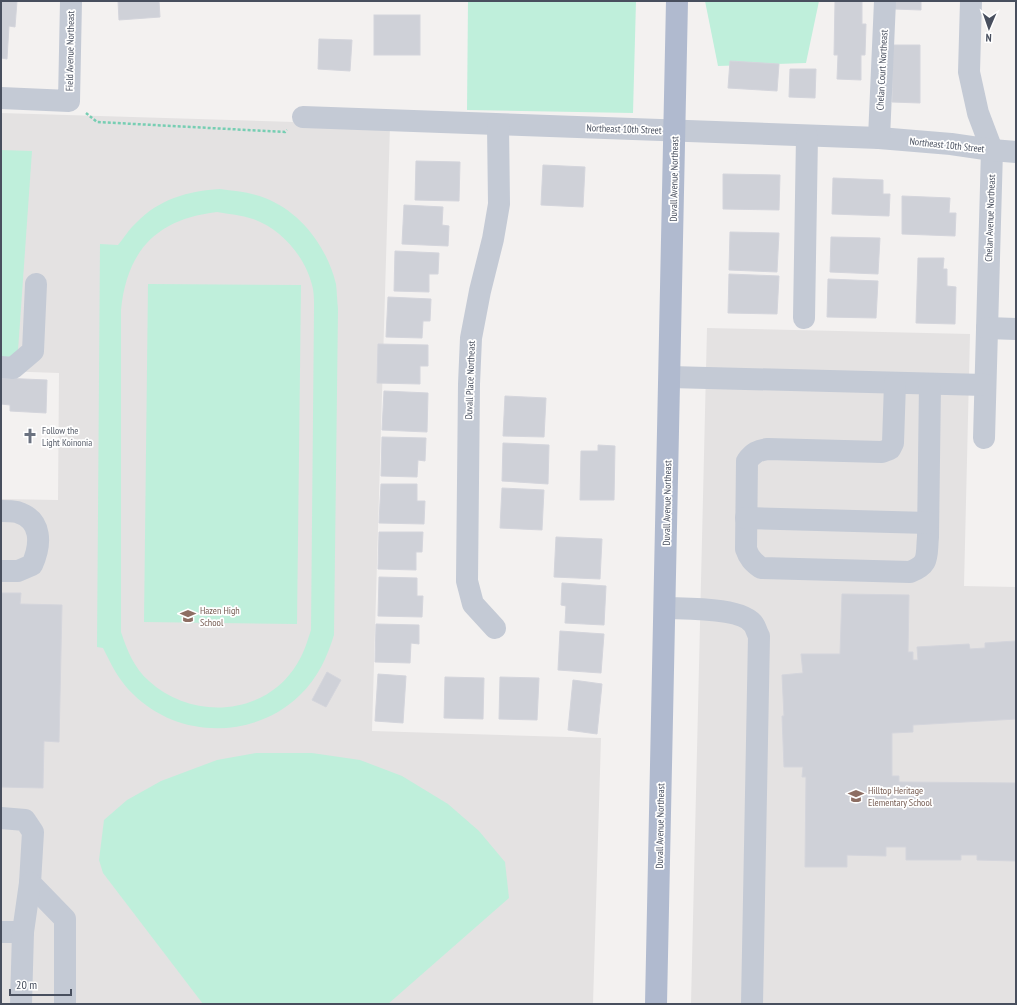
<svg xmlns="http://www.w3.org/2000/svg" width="1017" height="1005" font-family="'PT Sans Narrow',sans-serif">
	<rect width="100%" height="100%" fill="#f3f1f0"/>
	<g fill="#e4e2e2">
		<polygon points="1,113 390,125 372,731 601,738 593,1004 1,1004 1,499 58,500 59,373 1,371"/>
		<polygon points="707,328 970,334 964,586 1016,587 1016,1004 691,1004"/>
	</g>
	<g fill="#bfefdb" fill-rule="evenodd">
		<polygon points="468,1 636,1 633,113 467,110"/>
		<polygon points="705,1 819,1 806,63 718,66"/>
		<polygon points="1,150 32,151 18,351 9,360 1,359"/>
		<path d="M220,189C235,191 250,192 265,198C301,212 327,247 336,284C337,292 337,301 338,309L334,635C327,657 318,678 300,695C254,740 178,739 133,694C119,681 111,664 103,648L97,647L100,244L118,245C124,238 129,229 136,223C159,199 188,191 220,189ZM217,212C229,214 241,215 253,219C283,230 307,259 313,289C314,295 314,302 314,308L311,630C307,642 304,653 297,664C266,716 192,721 149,681C134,668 127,650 121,632V310C127,250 157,219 217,212Z"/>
		<polygon points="148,284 301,285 297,624 144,622"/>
		<polygon points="256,753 312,753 360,760 402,776 448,804 479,831 505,862 509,898 388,1004 203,1004 103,873 99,860 104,820 127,800 161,781 217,760"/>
	</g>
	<g fill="#cfd1d8" stroke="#d4d5dc">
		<polygon points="1,1 17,1 15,27 9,26 7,59 1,58"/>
		<polygon points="118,1 159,1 160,17 119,20"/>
		<polygon points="835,1 862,1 862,24 866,24 865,55 861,55 861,80 837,79 838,55 834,55"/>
		<polygon points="894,1 921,1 921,10 894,9"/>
		<rect x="374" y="15" width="46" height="40"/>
		<polygon points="319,39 352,40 350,71 318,69"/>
		<polygon points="893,45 920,45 920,103 892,102"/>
		<polygon points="730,61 779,64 777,91 728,88"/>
		<polygon points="790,69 816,69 815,98 789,97"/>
		<polygon points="416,161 460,162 459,201 415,200"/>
		<polygon points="543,165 585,167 583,207 541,205"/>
		<polygon points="723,174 780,175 779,210 723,209"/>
		<polygon points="833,178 883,180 883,194 890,194 889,216 832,214"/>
		<polygon points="902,196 950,198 949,213 956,213 955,236 902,234"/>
		<polygon points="404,205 443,207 442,225 449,226 448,246 402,244"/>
		<polygon points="730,232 779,233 777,272 729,270"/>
		<polygon points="831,237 880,238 878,274 830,272"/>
		<polygon points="395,251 439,253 438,274 429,274 429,292 394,291"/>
		<polygon points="918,258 944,258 943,269 947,269 947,286 956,287 955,324 916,323"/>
		<polygon points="729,274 779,276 777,314 728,313"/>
		<polygon points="828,279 878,281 876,318 827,317"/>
		<polygon points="388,297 431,299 430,321 423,321 422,338 386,337"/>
		<polygon points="378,344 428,345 428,366 420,366 420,384 377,383"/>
		<polygon points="1,378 47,380 46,413 10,411 10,405 1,404"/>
		<polygon points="384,391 428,393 427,432 382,430"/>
		<polygon points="505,396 546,398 544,437 503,436"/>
		<polygon points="382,437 426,438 425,461 418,460 417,477 381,476"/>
		<polygon points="503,443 549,445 548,484 502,481"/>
		<polygon points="598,445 615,446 614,500 580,500 581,451 598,451"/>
		<polygon points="381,484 417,484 417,501 425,501 424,524 379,523"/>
		<polygon points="502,488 544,490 542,530 500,528"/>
		<polygon points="379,532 423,532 422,552 416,552 416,570 378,569"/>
		<polygon points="556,537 602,539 600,579 554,577"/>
		<polygon points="379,577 417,578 417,596 423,596 422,617 378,616"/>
		<polygon points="562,583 606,586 604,625 565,623 566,606 561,605"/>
		<polygon points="1,593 21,593 20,604 62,605 59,742 44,741 43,788 1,787"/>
		<polygon points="842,594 909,595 908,652 913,652 913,660 918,660 917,647 969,644 970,649 985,648 985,643 1016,641 1016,719 913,725 913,732 892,733 892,776 899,776 899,782 1016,783 1016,861 977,860 977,855 961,855 961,860 906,860 906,847 886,847 886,856 847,855 847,867 805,867 806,777 802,777 803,767 784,767 782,716 784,716 782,675 803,673 801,654 840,654"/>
		<polygon points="376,624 419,625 419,644 411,643 410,663 375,662"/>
		<polygon points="560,631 604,634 601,673 558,670"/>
		<polygon points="327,672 341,680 326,707 312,700"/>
		<polygon points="378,674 406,676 403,723 375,721"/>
		<polygon points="445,677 484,678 483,719 444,718"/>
		<polygon points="500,677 539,678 537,720 499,719"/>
		<polygon points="573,680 602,684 597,734 568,730"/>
	</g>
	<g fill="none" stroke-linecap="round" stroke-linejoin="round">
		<polyline stroke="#77ceb3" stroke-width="2.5" stroke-dasharray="3 2" stroke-linecap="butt" points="86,113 97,122 285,132 287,130"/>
		<g stroke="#c4cad5" stroke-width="22">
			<polyline points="971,1 969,72 978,113 992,150 984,438"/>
			<polyline points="1,98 69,101 71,1"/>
			<polyline points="303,117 879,138 951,144 992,150 1016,152"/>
			<polyline points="879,138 885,1"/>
			<polyline points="804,318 807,136"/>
			<polyline points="987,328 1016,329"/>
			<polyline points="1,367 13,368 33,351 36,284"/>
			<polyline points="670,377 985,385"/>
			<path d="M895,383L893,443L890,449L882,452L768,449C758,450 753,453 747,461L746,549C749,558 753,562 761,568L910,572C930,564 926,557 928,537L930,384"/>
			<path d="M1,511C6,511 12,511 17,512C43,520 41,545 32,565L18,571H1"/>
			<polyline points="746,518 928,523"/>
			<path d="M665,608C685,609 743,607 754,625C756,628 757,633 759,636L752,1004"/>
			<polyline points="495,628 473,604 467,581 469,384 471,338 480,291 493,239 499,204 498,125"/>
			<polyline points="1,818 25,820 33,832 30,883 65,919 65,1004"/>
			<polyline points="1,932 23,932"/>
			<polyline points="21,1004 23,932 30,883"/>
		</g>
		<polyline stroke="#b0bacf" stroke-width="22" points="656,1004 677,1"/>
	</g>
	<defs>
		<symbol id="church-bare" viewBox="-9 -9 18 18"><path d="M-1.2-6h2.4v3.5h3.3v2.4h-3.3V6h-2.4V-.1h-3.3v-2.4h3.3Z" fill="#6b7280" stroke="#fff" stroke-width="2.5" paint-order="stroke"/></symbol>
		<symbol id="school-bare" viewBox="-9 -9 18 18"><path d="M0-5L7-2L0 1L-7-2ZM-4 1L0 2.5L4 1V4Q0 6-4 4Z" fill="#8d6e63" stroke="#fff" stroke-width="2.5" paint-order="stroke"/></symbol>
	</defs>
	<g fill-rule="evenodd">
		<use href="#church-bare" x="19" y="425" width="22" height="22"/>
		<use href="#school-bare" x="177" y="605" width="22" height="22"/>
		<use href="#school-bare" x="845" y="785" width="22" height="22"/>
	</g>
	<g text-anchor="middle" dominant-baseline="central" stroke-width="3.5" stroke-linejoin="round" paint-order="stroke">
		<g font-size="10" fill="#484f5e" stroke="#fff">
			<text transform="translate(70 51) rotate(-89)">Field Avenue Northeast</text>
			<text transform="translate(882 70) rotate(-87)">Chelan Court Northeast</text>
			<text transform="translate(624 129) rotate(2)">Northeast 10th Street</text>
			<text transform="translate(947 145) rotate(6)">Northeast 10th Street</text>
			<text transform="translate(674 179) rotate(-89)">Duvall Avenue Northeast</text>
			<text transform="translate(990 218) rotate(-88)">Chelan Avenue Northeast</text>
			<text transform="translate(470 380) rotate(-88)">Duvall Place Northeast</text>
			<text transform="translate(667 503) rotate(-89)">Duvall Avenue Northeast</text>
			<text transform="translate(660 826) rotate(-89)">Duvall Avenue Northeast</text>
		</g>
		<g font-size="10" fill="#5b616d" stroke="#fff" text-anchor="start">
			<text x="42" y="430">Follow the<tspan x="42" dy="12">Light Koinonia</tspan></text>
		</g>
		<g font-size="10" fill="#785e54" stroke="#fff" text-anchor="start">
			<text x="200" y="610">Hazen High<tspan x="200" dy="12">School</tspan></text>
			<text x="868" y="790">Hilltop Heritage<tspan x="868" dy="12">Elementary School</tspan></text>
		</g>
	</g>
	<rect width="1017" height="1005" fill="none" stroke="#484f5e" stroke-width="4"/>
	<g transform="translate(989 28) rotate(182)" stroke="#ffffff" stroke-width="3" paint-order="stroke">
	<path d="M0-3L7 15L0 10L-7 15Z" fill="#484f5e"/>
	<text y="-6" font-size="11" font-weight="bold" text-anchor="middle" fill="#484f5e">N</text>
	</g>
	<path d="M10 989v6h61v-6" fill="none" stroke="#484f5e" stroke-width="2"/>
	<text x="16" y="989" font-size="12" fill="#484f5e" stroke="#ffffff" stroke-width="3" paint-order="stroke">20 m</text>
</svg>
